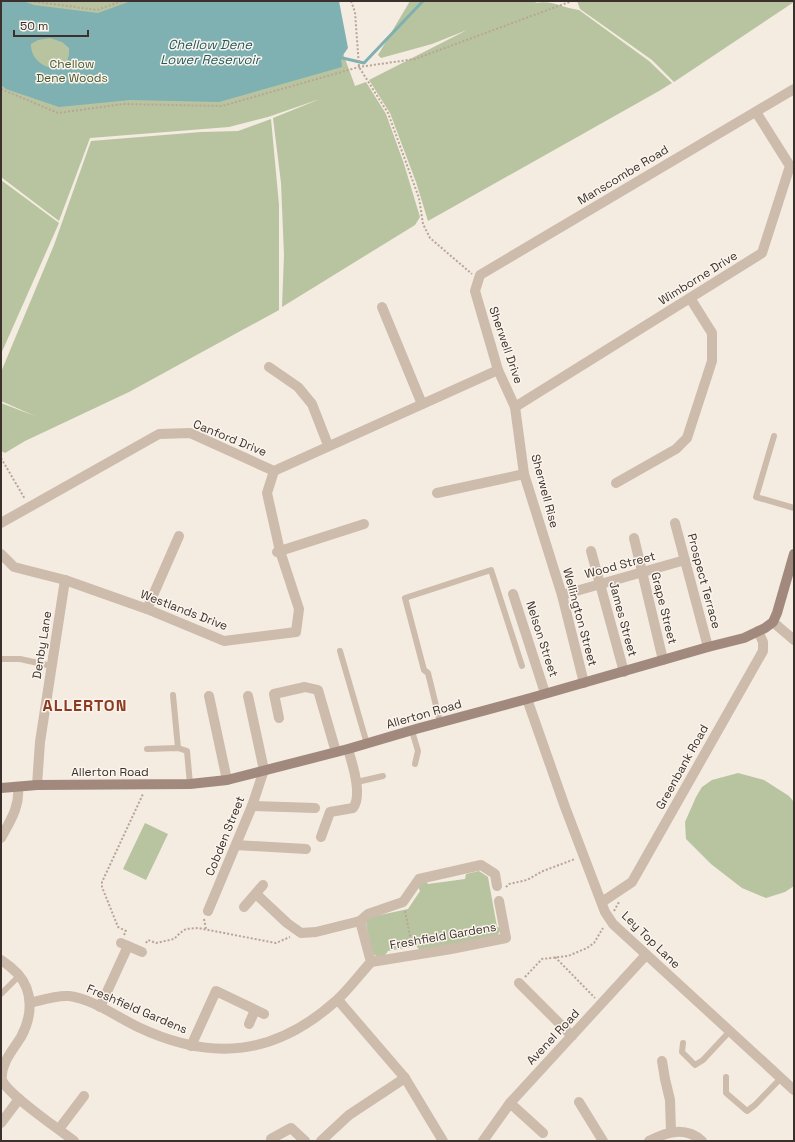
<svg xmlns="http://www.w3.org/2000/svg" width="795" height="1142" font-family="'Space Grotesk',sans-serif">
	<rect width="100%" height="100%" fill="#f4ebe1"/>
	<g fill="#b8c4a0">
		<polygon points="1,1 324,1 355,86 366,82 386,114 404,164 420,217 415,225 282,307 284,255 281,183 273,118 320,99 268,117 229,127 90,138 59,221 1,177"/>
		<path d="M410,1H538L535,3C555,0 561,8 579,10L649,61L672,83L659,91L428,221L416,182L390,113L369,80L467,30L432,44L381,58L378,55Z"/>
		<polygon points="577,1 794,1 794,2 674,82 652,60 580,9"/>
		<polygon points="271,119 279,205 279,310 129,392 25,441 5,453 1,451 1,403 35,416 1,401 1,372 54,245 91,141 201,132 238,131"/>
		<polygon points="1,180 59,223 1,354"/>
		<polygon points="738,773 764,780 789,796 794,802 794,886 785,892 766,898 742,888 711,864 686,839 685,822 696,797 702,787 712,780"/>
		<polygon points="145,823 168,834 146,880 123,869"/>
		<polygon points="479,871 488,877 497,927 502,928 497,936 421,951 416,946 388,951 383,958 376,956 372,953 366,923 367,919 371,917 408,909 420,891 418,886 420,883 426,881 428,884 465,879 466,874"/>
	</g>
	<path fill="#7fb0b2" fill-rule="evenodd" d="M1,1H23L34,5L98,13L131,1H339L348,48L341,58L342,67L219,102L130,100L59,107L6,89L1,85ZM50,38L62,42L69,48C72,79 30,70 31,44L38,40Z"/>
	<g fill="none" stroke-linecap="round" stroke-linejoin="round">
		<polyline stroke="#7fb0b2" stroke-width="3" points="338,57 364,63 423,1"/>
		<g stroke="#b9a596" stroke-width="2" stroke-dasharray="2 2" stroke-linecap="butt">
			<polyline points="30,1 97,10 122,1"/>
			<polyline points="351,1 355,12 359,67 388,113 419,198 423,224 430,238 472,274"/>
			<polyline points="1,89 58,113 123,104 222,106 359,67 415,59 572,1"/>
			<polyline points="1,458 25,499"/>
			<polyline points="506,887 509,884 527,880 543,871 575,859"/>
			<polyline points="405,911 412,946"/>
			<polyline points="614,911 619,902"/>
			<polyline points="204,919 206,929"/>
			<polyline points="124,935 126,931 118,927 102,887 102,882 143,794"/>
			<polyline points="146,943 148,940 156,943 174,939 180,933 186,929 198,928 276,943 290,937"/>
			<polyline points="555,957 595,998"/>
			<polyline points="525,977 542,959 568,956 587,948 594,943 603,928"/>
		</g>
		<g stroke="#cdbbac" stroke-width="6">
			<polyline points="774,436 756,497 794,508"/>
			<polyline points="340,651 367,744"/>
			<polyline points="1,659 20,659 52,666"/>
			<polyline points="173,695 178,748"/>
			<polyline points="440,722 428,673 424,670 405,598 491,570 522,666"/>
			<polyline points="412,731 418,751 415,764"/>
			<polyline points="147,749 178,748 187,751 190,784"/>
			<polyline points="357,782 383,776"/>
			<polyline points="1,994 19,976"/>
			<polyline points="683,1043 682,1052 695,1065 703,1060 730,1031"/>
			<polyline points="726,1077 726,1093 747,1111 755,1105 781,1078"/>
		</g>
		<g stroke="#cdbbac" stroke-width="10">
			<polyline points="382,307 422,404"/>
			<polyline points="269,367 298,387 312,404 328,445"/>
			<polyline points="515,407 762,253 790,166 756,112"/>
			<polyline points="616,483 676,449 687,438 712,361 712,333 690,298"/>
			<polyline points="437,493 524,474"/>
			<polyline points="1,523 159,434 190,433 274,471 498,370"/>
			<polyline points="675,523 708,647"/>
			<polyline points="634,538 663,660"/>
			<polyline points="591,551 624,672"/>
			<polyline points="277,552 364,524"/>
			<polyline points="1,554 14,567 65,580 147,609 224,641 296,632 299,609 280,551 267,493 274,471"/>
			<polyline points="513,594 545,693"/>
			<polyline points="562,595 685,560"/>
			<polyline points="147,609 179,536"/>
			<polyline points="773,622 794,640"/>
			<polyline points="584,683 562,595 524,474 515,407 498,370 475,291 480,275 794,89"/>
			<polyline points="209,696 227,780"/>
			<polyline points="527,699 565,807 605,912 613,924 794,1090"/>
			<polyline points="279,718 274,694 305,687 318,690 336,752"/>
			<polyline points="37,785 40,742 65,580"/>
			<polyline points="252,806 315,808"/>
			<path d="M321,837L330,812L353,808C363,795 352,763 348,749"/>
			<path d="M1,838C10,821 20,807 18,787"/>
			<polyline points="236,845 306,849"/>
			<polyline points="256,894 287,923 301,933 316,932 360,921"/>
			<polyline points="602,902 632,882 763,651 763,642 758,631"/>
			<polyline points="244,907 263,885"/>
			<polyline points="208,911 252,806 264,770 248,696"/>
			<polyline points="360,921 368,914 403,902 419,879 481,865 495,874 497,886"/>
			<polyline points="121,943 142,952"/>
			<path d="M1,960C7,964 13,969 18,974C34,992 32,1017 21,1037C13,1050 0,1064 2,1080C8,1095 59,1129 74,1141"/>
			<polyline points="371,962 451,949 506,938 499,901"/>
			<polyline points="519,983 572,1036"/>
			<polyline points="338,1000 405,1078 443,1141"/>
			<path d="M30,1003C42,1000 57,995 69,996C93,999 117,1017 138,1027C212,1062 275,1056 337,1000C349,989 360,974 371,962L360,921"/>
			<polyline points="100,1007 128,946"/>
			<polyline points="249,1024 255,1010"/>
			<polyline points="191,1046 216,991 264,1014"/>
			<polyline points="662,1061 665,1079 670,1100 671,1132"/>
			<polyline points="579,1102 603,1141"/>
			<polyline points="510,1103 543,1133"/>
			<polyline points="1,1123 19,1099"/>
			<polyline points="59,1129 84,1096"/>
			<polyline points="272,1141 271,1139 291,1128 305,1141"/>
			<polyline points="321,1141 349,1115 405,1078"/>
			<polyline points="483,1141 510,1103 646,955"/>
			<path d="M649,1141C667,1132 685,1126 702,1141"/>
		</g>
		<polyline stroke="#a18a7d" stroke-width="10" points="1,788 37,785 190,784 227,780 348,749 416,729 527,699 708,647 744,638 765,628 773,622 777,613 794,554"/>
	</g>
	<g text-anchor="middle" dominant-baseline="central" stroke-width="3" stroke-linejoin="round" paint-order="stroke">
		<g font-size="12" fill="#4a5a2e" stroke="#fbf5ee">
			<text x="72" y="64">Chellow<tspan x="72" dy="14">Dene Woods</tspan></text>
		</g>
		<g font-size="12" fill="#3b302b" stroke="#fbf5ee">
			<text transform="translate(623 175) rotate(-31)">Manscombe Road</text>
			<text transform="translate(698 278) rotate(-32)">Wimborne Drive</text>
			<text transform="translate(506 345) rotate(71)">Sherwell Drive</text>
			<text transform="translate(230 438) rotate(22)">Canford Drive</text>
			<text transform="translate(545 491) rotate(75)">Sherwell Rise</text>
			<text transform="translate(620 565) rotate(-15)">Wood Street</text>
			<text transform="translate(704 581) rotate(75)">Prospect Terrace</text>
			<text transform="translate(664 608) rotate(76)">Grape Street</text>
			<text transform="translate(184 610) rotate(21)">Westlands Drive</text>
			<text transform="translate(580 617) rotate(75)">Wellington Street</text>
			<text transform="translate(623 619) rotate(75)">James Street</text>
			<text transform="translate(542 639) rotate(72)">Nelson Street</text>
			<text transform="translate(42 645) rotate(-81)">Denby Lane</text>
			<text transform="translate(424 714) rotate(-16)">Allerton Road</text>
			<text transform="translate(682 767) rotate(-61)">Greenbank Road</text>
			<text x="110" y="772">Allerton Road</text>
			<text transform="translate(225 836) rotate(-68)">Cobden Street</text>
			<text transform="translate(443 936) rotate(-10)">Freshfield Gardens</text>
			<text transform="translate(651 940) rotate(44)">Ley Top Lane</text>
			<text transform="translate(137 1009) rotate(23)">Freshfield Gardens</text>
			<text transform="translate(553 1037) rotate(-47)">Avenel Road</text>
		</g>
		<g font-size="13" font-style="italic" fill="#1f5a5e" stroke="#fbf5ee">
			<text x="210" y="44">Chellow Dene<tspan x="210" dy="15">Lower Reservoir</tspan></text>
		</g>
		<g font-size="16" font-weight="bold" letter-spacing="1" fill="#8c3b22" stroke="#fbf5ee">
			<text x="85" y="705">ALLERTON</text>
		</g>
	</g>
	<rect width="795" height="1142" fill="none" stroke="#3b302b" stroke-width="4"/>
	<path d="M14 30v6h74v-6" fill="none" stroke="#3b302b" stroke-width="2"/>
	<text x="20" y="30" font-size="12" fill="#3b302b" stroke="#fbf5ee" stroke-width="3" paint-order="stroke">50 m</text>
</svg>
